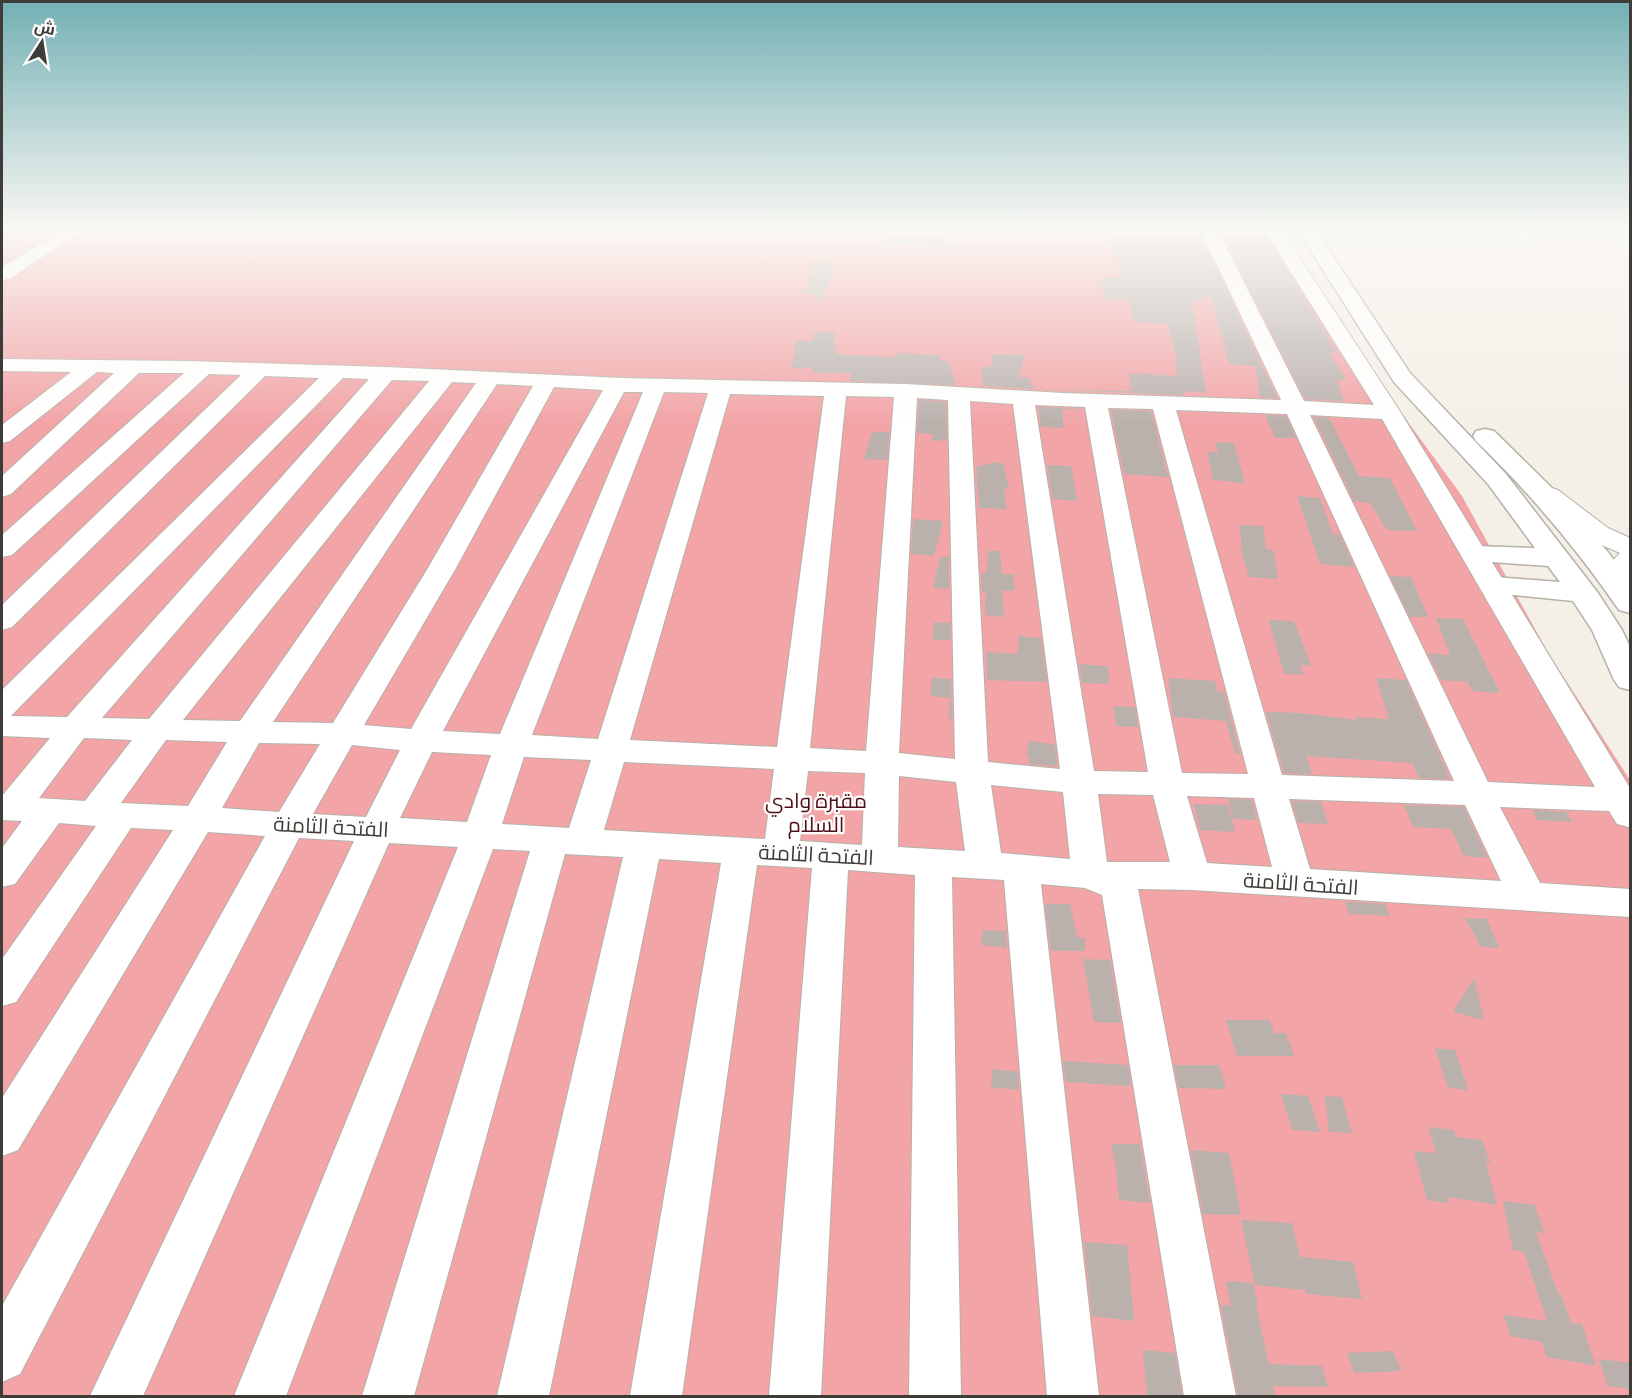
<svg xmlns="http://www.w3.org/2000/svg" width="1632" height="1398" font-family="'Source Sans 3',Cairo,sans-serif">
	<rect width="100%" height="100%" fill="#f4efe7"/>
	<polygon fill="#f2a4a7" points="2,229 1267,229 1462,496 1547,651 1630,780 1630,1396 2,1396"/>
	<g fill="#bab1ad">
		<polygon points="887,229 946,229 947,247 887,244"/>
		<polygon points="1153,229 1198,230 1277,398 1260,397 1255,366 1229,364 1212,297 1192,301 1206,393 1184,391 1185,395 1033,389 1132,391 1129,373 1177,376 1176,356 1167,324 1134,322 1129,300 1103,299 1102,278 1123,278 1109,235 1154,236"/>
		<polygon points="1226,229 1262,229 1337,353 1330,353 1346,380 1337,380 1344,401 1305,399 1221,231 1227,231"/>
		<polygon points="810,261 829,262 831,276 818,306 816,294 804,293 810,276 813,276"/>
		<polygon points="814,332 834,332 836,354 896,358 897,353 940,355 940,360 948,361 956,385 850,381 851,373 813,373 813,368 792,368 796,341 814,341"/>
		<polygon points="992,354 1025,355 1018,377 1030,378 1033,389 984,386 981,367 991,367"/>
		<polygon points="919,400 946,402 947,441 931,440 934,434 917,433"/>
		<polygon points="1038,407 1083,409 1083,410 1063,409 1063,428 1041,427"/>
		<polygon points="1111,410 1151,411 1168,477 1124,474"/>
		<polygon points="1265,415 1286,416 1296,438 1275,438"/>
		<polygon points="1314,417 1329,418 1359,476 1390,478 1417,531 1387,530 1370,503 1354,501"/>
		<polygon points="872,432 889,432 887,460 864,459"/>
		<polygon points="1215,442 1234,443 1245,483 1213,480 1207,452 1218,452"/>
		<polygon points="992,463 1003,463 1009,489 1004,489 1007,509 979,508 976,467"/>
		<polygon points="1047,465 1071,466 1077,501 1053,499"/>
		<polygon points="1297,496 1320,498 1333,534 1340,535 1354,567 1320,564"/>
		<polygon points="913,519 943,521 934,556 911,554"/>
		<polygon points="1240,525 1263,526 1266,549 1271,549 1274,554 1278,579 1249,577 1242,553"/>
		<polygon points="988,551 1000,551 1002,574 1014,574 1014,591 1002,590 1004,617 985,615 986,592 982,592 981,573 987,573"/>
		<polygon points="940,557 949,557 949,589 933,588"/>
		<polygon points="1390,576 1411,577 1428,617 1410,617"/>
		<polygon points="1436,618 1463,619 1500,693 1472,691 1468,682 1441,680 1428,653 1450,655"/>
		<polygon points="1269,620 1294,621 1311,666 1300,665 1303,675 1284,674"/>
		<polygon points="934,622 950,623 950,640 933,640"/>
		<polygon points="1018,636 1041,638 1047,682 987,680 986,652 1018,654"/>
		<polygon points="1079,664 1108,666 1109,684 1082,683"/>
		<polygon points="932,678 951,679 952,719 948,718 950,698 930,696"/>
		<polygon points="1168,678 1215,681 1217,691 1224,692 1240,754 1235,754 1226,721 1173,717"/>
		<polygon points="1376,678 1406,680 1450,779 1419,778 1412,763 1306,756 1312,774 1284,773 1266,712 1299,713 1357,720 1356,717 1389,719"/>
		<polygon points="1113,706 1135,707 1138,727 1116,726"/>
		<polygon points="1028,741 1055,744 1057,766 1029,764 1030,758 1027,758"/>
		<polygon points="1228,799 1252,800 1257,820 1233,819"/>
		<polygon points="1292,801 1321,802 1328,824 1298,823"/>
		<polygon points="1194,804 1228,805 1235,832 1200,830"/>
		<polygon points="1404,805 1464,807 1487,858 1464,856 1451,829 1413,827"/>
		<polygon points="1533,810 1567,812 1572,822 1537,820"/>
		<polygon points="1345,902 1385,904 1390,916 1349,914"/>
		<polygon points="1045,904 1070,904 1077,937 1085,938 1085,951 1051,951"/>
		<polygon points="1465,918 1487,919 1499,948 1481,947"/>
		<polygon points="983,930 1006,931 1007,948 981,945"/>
		<polygon points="1083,959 1110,960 1121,1023 1094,1022"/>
		<polygon points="1474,978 1484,1020 1453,1012"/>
		<polygon points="1226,1020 1270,1020 1274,1033 1286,1033 1294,1056 1237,1056"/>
		<polygon points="1435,1048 1455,1050 1468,1090 1448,1088"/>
		<polygon points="1063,1061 1128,1065 1131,1086 1066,1082"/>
		<polygon points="1174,1065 1219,1065 1226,1089 1179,1088"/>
		<polygon points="993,1069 1018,1072 1019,1090 991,1087"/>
		<polygon points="1281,1094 1308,1096 1320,1132 1292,1130"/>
		<polygon points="1325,1096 1342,1097 1352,1133 1329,1132"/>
		<polygon points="1429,1127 1454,1130 1456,1137 1482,1140 1490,1163 1486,1163 1497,1205 1447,1197 1449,1203 1427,1200 1414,1151 1436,1153"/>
		<polygon points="1111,1144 1140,1144 1150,1203 1119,1200 1116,1166"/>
		<polygon points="1191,1150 1229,1153 1241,1215 1203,1214"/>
		<polygon points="1503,1201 1535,1205 1544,1233 1536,1232 1558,1294 1561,1294 1571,1323 1582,1324 1596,1366 1547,1357 1542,1342 1510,1336 1504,1315 1547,1321 1524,1252 1513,1250"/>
		<polygon points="1241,1220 1292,1223 1300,1257 1353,1262 1362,1299 1306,1294 1305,1290 1255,1285"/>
		<polygon points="1084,1242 1127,1245 1134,1321 1092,1316"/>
		<polygon points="1226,1281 1253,1283 1258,1306 1256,1306 1269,1364 1322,1366 1328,1387 1273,1386 1275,1396 1238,1396 1221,1305 1231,1306"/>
		<polygon points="1143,1350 1175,1353 1182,1396 1147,1396"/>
		<polygon points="1393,1351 1401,1371 1354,1373 1347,1353"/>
		<polygon points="1599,1359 1630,1363 1630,1389 1608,1386"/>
	</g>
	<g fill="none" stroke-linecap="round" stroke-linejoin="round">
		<defs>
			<g id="minor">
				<polygon points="65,229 85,229 9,279 2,280 2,267"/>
				<path d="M1200,229H1217L1304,401L1374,405L1264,229H1281L1401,413L1630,788L1629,827L1617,824L1609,811L1500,807L1540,883L1630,889V917L1192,890L1138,889L1236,1396H1184L1102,895L1085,888L1041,884L1099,1396H1047L1004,880L952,877L961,1396H909L915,875L848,870L821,1396H769L812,868L757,865L682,1396H630L721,863L659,859L549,1396H497L623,857L565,854L414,1396H362L530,851L493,849L286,1396H234L458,847L389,843L143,1396H90L354,841L299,838L20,1374L2,1382V1306L265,836L208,832L18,1150L2,1156V1098L173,830L131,828L16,1002L2,1006V959L96,826L59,823L15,884L2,887V848L22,821L2,820V796L50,738L2,736V690L319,378L265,376L12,627L2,630V605L241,375L209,374L12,555L2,557V535L184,373H139L11,494L2,497V476L114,373L97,372L10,441L2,443V425L71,372L2,371V359L186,361L386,367L623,378L906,384L1063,393L1281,400ZM343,378L369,379L67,717L11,716ZM392,380L429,381L149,719L102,718ZM452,382L476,383L240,721L183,720ZM497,384L533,386L428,568L333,723L273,722ZM554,387L603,390L411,729L364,725L456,568ZM624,392H643L500,734L443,731ZM664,392L708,393L598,739L532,735ZM730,394L824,396L777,747L630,740ZM846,396L894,397L866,751L810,748ZM917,398L948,400L955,759L899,753ZM970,401L1013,404L1060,769L988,762ZM1035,405L1085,407L1148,772L1094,771ZM1108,408L1153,409L1248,774L1182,773ZM1176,410L1287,414L1454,781L1282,775ZM1310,415L1382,419L1595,787L1488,782ZM84,738L132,740L85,801L39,798ZM166,740L227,742L188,806L121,803ZM259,743L320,744L279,812L222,808ZM352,745L400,750L366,817L313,814ZM432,752L491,755L467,822L400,818ZM524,757L591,760L569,828L502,824ZM624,762L774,769L765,839L604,830ZM808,771L865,773L862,845L800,841ZM899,776L956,782L965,851L898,847ZM991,785L1063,792L1070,859L1001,853ZM1098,794L1153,795L1170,862H1107ZM1187,796L1254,798L1272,867L1207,863ZM1289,799L1465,805L1501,881L1310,869Z"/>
				<polygon points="1549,487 1558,490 1608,528 1630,538 1630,587 1620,585 1609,570 1609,564 1620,553 1590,540 1540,500 1536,495 1540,490"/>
			</g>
			<g id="major">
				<polygon points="1297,229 1315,229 1410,373 1506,474 1598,593 1622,630 1630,647 1630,690 1619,687 1614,680 1592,630 1573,601 1485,592 1480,586 1485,580 1495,577 1560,582 1548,566 1465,560 1461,554 1465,548 1475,546 1535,548 1488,484 1394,382"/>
				<path d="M1485,429L1494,431L1554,490L1608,552L1630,583V613L1619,610C1577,549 1530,493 1476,441L1473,436L1476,431Z"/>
			</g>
		</defs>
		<use href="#minor" stroke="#b6b1a9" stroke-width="2"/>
		<use href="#major" stroke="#b6b1a9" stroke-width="3"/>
		<polyline stroke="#a39f9a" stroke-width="2" stroke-dasharray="3 1.5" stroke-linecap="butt" points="2,240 22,242"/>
		<use href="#minor" fill="#fff" fill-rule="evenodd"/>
		<use href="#major" fill="#fff" fill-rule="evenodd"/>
	</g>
	<linearGradient id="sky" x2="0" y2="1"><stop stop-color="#73b0b4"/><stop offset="0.54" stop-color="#faf8f4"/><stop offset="1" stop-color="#faf8f4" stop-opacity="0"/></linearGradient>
	<rect width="1632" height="425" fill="url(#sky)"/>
	<g text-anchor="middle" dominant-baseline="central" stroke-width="4.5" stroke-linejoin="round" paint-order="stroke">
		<g font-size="21" fill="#4d1019" stroke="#fefdfc">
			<text x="816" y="801">مقبرة وادي<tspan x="816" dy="24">السلام</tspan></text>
		</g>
		<g font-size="21" fill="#3e3c39" stroke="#fefdfc">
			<text transform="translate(331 827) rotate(3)">الفتحة الثامنة</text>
			<text transform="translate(816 855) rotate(3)">الفتحة الثامنة</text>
			<text transform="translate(1301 884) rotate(4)">الفتحة الثامنة</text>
		</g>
	</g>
	<rect width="1632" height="1398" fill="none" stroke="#3e3c39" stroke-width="6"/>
	<g transform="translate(42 42) rotate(12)" stroke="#fefdfc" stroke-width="4.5" paint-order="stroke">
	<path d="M0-4.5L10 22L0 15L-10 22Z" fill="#3e3c39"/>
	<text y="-9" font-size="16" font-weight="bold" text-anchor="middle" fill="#3e3c39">ش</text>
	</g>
</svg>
